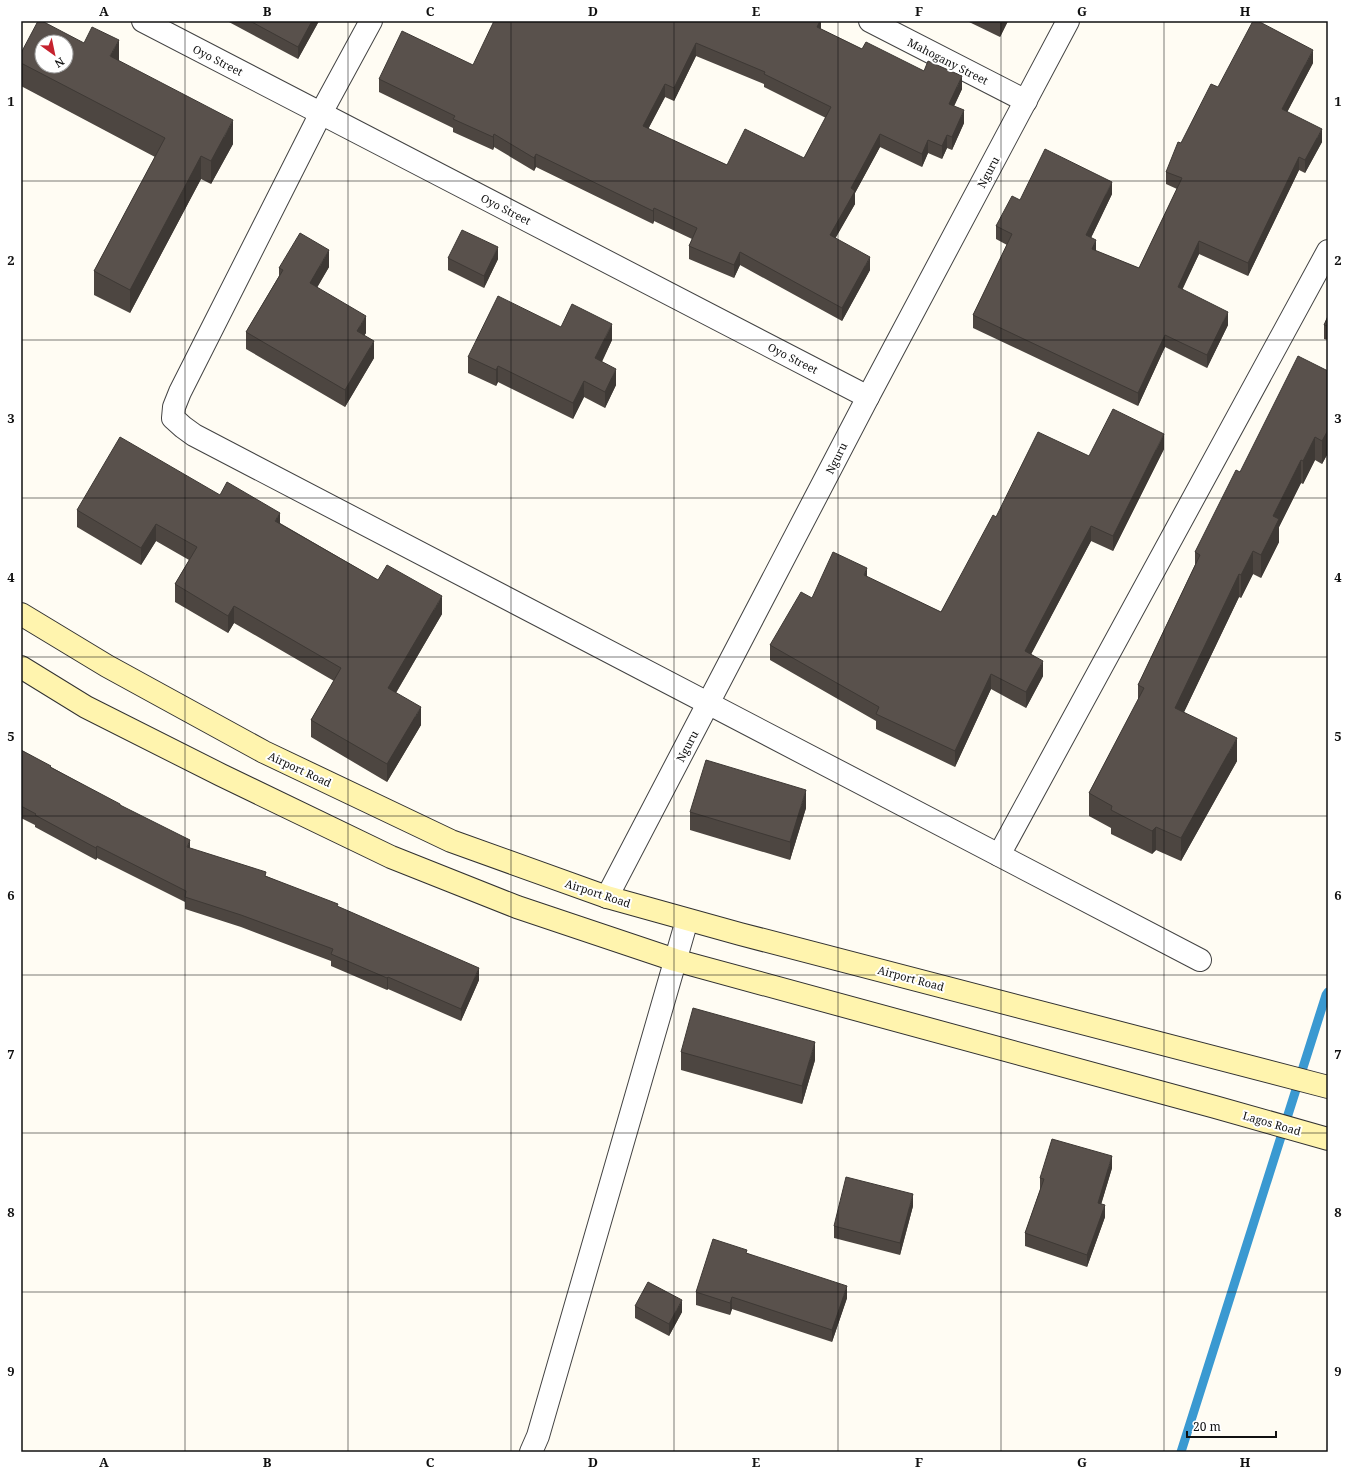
<svg xmlns="http://www.w3.org/2000/svg" width="1349" height="1473" font-family="'Noto Serif',serif">
	<rect width="100%" height="100%" fill="#fffcf3"/>
	<g fill="none" stroke-linecap="round" stroke-linejoin="round">
		<polyline stroke="#3a99d1" stroke-width="9" points="1181,1452 1326,995 1328,992"/>
		<defs>
			<g id="street">
				<polyline points="143,21 868,397"/>
				<polyline points="371,21 321,113 180,392 174,407 173,418 183,427 194,435 1200,960"/>
				<polyline points="870,21 1026,101"/>
				<polyline points="999,855 1328,251"/>
				<polyline points="607,897 868,397 1068,21"/>
				<polyline points="531,1452 538,1436 687,920"/>
			</g>
			<g id="secondary">
				<polyline points="21,614 107,666 264,752 451,841 607,897 740,934 1328,1087"/>
				<polyline points="21,667 86,707 221,775 391,857 517,907 675,960 1215,1107 1328,1139"/>
			</g>
		</defs>
		<use href="#street" stroke="#434343" stroke-width="24"/>
		<use href="#secondary" stroke="#323232" stroke-width="24"/>
		<use href="#street" stroke="#fff" stroke-width="22"/>
		<use href="#secondary" stroke="#fff4ae" stroke-width="22"/>
	</g>
	<g fill="#4d4641" fill-rule="evenodd">
		<polygon points="227,21 319,21 298,59"/>
		<path d="M821,21V29L862,49L924,71L962,89L954,106L964,123L952,150L947,148L942,159L928,153L922,167L880,147L855,193V204L835,238L870,270L842,321L740,265L734,278L689,259V246L692,239L654,221L653,224L536,167L534,171L494,147L493,150L453,132V128L379,92V79L473,65ZM696,56L764,84V87L826,118L804,158L727,165L648,129L665,97L674,101Z"/>
		<polygon points="967,21 1008,21 1000,37"/>
		<polygon points="21,53 119,61 233,144 211,184 201,179 130,313 94,295 94,271 155,157 21,86"/>
		<polygon points="1313,63 1287,112 1322,142 1305,173 1299,170 1248,276 1199,254 1182,289 1228,325 1207,368 1165,347 1138,406 973,328 973,315 1007,245 996,239 996,226 1020,200 1112,194 1091,238 1096,251 1139,268 1177,189 1166,184 1166,172 1181,143 1218,87"/>
		<polygon points="448,258 498,259 484,288 448,270"/>
		<polygon points="329,267 317,287 366,333 364,335 374,358 345,407 246,349 246,332 279,276 279,268"/>
		<polygon points="1328,316 1328,340 1324,339 1324,325"/>
		<polygon points="561,327 612,340 602,362 616,385 605,408 584,397 573,419 498,382 496,386 468,373 468,357"/>
		<polygon points="1328,371 1328,453 1322,464 1315,460 1303,484 1301,483 1279,527 1279,542 1261,578 1253,574 1241,598 1239,597 1184,712 1237,761 1181,861 1156,850 1152,854 1111,834 1111,828 1089,816 1089,793 1138,700 1138,685 1195,565 1195,552 1240,472"/>
		<polygon points="1164,449 1113,551 1091,541 1031,654 1043,676 1026,708 991,689 955,767 876,729 876,721 770,660 770,645 812,598 867,577 941,612 996,517 1089,456"/>
		<polygon points="220,495 280,523 378,580 442,614 396,693 421,725 387,782 311,737 311,720 334,681 234,623 228,633 175,602 175,584 189,560 156,541 141,565 77,527 77,510"/>
		<polygon points="21,750 51,767 120,805 190,849 266,876 338,907 479,980 461,1021 388,989 387,990 331,966 331,961 241,927 185,909 185,902 97,858 96,860 35,827 35,825 21,818"/>
		<polygon points="806,808 790,860 690,830 690,812"/>
		<polygon points="681,1052 815,1060 802,1104 681,1070"/>
		<polygon points="1112,1168 1101,1204 1105,1217 1087,1267 1025,1246 1025,1233 1040,1190 1040,1178"/>
		<polygon points="913,1206 900,1255 834,1238 834,1226"/>
		<polygon points="747,1253 847,1298 832,1342 732,1309 730,1315 696,1305 696,1292"/>
		<polygon points="635,1306 682,1312 669,1336 635,1318"/>
	</g>
	<g fill="#3e3935">
		<polygon points="312,21 319,21 298,59 298,47"/>
		<polygon points="820,21 821,21 821,32 817,27"/>
		<polygon points="1001,21 1008,21 1000,37 1000,23"/>
		<polygon points="119,40 119,64 110,56"/>
		<polygon points="696,43 696,56 674,101 674,88"/>
		<polygon points="1313,50 1313,63 1282,122 1282,109"/>
		<polygon points="962,76 962,89 949,117 949,104"/>
		<polygon points="665,84 665,97 643,139 643,126"/>
		<polygon points="964,110 964,123 952,150 952,137"/>
		<polygon points="233,120 233,144 211,184 211,161"/>
		<polygon points="1322,129 1322,142 1305,173 1305,160"/>
		<polygon points="494,134 494,147 493,150 493,137"/>
		<polygon points="880,134 880,147 855,193 855,204 830,248 830,235 851,188"/>
		<polygon points="947,135 947,148 942,159 942,146"/>
		<polygon points="928,140 928,153 922,167 922,154"/>
		<polygon points="536,154 536,167 534,171 534,158"/>
		<polygon points="201,156 201,179 130,313 130,290"/>
		<polygon points="1299,157 1299,170 1248,276 1248,263"/>
		<polygon points="1112,182 1112,194 1086,248 1086,235"/>
		<polygon points="654,208 654,221 653,224 653,211"/>
		<polygon points="1096,240 1096,253 1092,249"/>
		<polygon points="1199,241 1199,254 1178,299 1178,287"/>
		<polygon points="498,247 498,259 484,288 484,276"/>
		<polygon points="329,250 329,267 310,300 310,283"/>
		<polygon points="740,252 740,265 734,278 734,265"/>
		<polygon points="870,257 870,270 842,321 842,308"/>
		<polygon points="1228,312 1228,325 1207,368 1207,355"/>
		<polygon points="366,316 366,333 357,348 357,331"/>
		<polygon points="612,324 612,340 595,375 595,358"/>
		<polygon points="1165,335 1165,347 1138,406 1138,393"/>
		<polygon points="374,341 374,358 345,407 345,390"/>
		<polygon points="498,366 498,382 496,386 496,370"/>
		<polygon points="616,369 616,385 605,408 605,392"/>
		<polygon points="584,381 584,397 573,419 573,403"/>
		<polygon points="1328,430 1328,453 1322,464 1322,441"/>
		<polygon points="1164,434 1164,449 1113,551 1113,536"/>
		<polygon points="1315,437 1315,460 1303,484 1303,461"/>
		<polygon points="1301,460 1301,483 1279,527 1279,542 1261,578 1261,555 1273,516"/>
		<polygon points="280,513 280,531 275,521"/>
		<polygon points="156,524 156,541 141,565 141,548"/>
		<polygon points="1091,526 1091,541 1025,666 1025,651"/>
		<polygon points="1253,551 1253,574 1241,598 1241,575"/>
		<polygon points="867,568 867,583 864,575"/>
		<polygon points="1239,574 1239,597 1175,731 1175,708"/>
		<polygon points="442,596 442,614 388,706 388,688"/>
		<polygon points="234,606 234,623 228,633 228,616"/>
		<polygon points="1043,661 1043,676 1026,708 1026,692"/>
		<polygon points="991,674 991,689 955,767 955,751"/>
		<polygon points="421,707 421,725 387,782 387,764"/>
		<polygon points="1237,738 1237,761 1181,861 1181,838"/>
		<polygon points="806,790 806,808 790,860 790,842"/>
		<polygon points="1156,827 1156,850 1152,854 1152,831"/>
		<polygon points="190,840 190,852 187,847"/>
		<polygon points="97,846 97,858 96,860 96,848"/>
		<polygon points="479,968 479,980 461,1021 461,1009"/>
		<polygon points="388,977 388,989 387,990 387,978"/>
		<polygon points="815,1042 815,1060 802,1104 802,1086"/>
		<polygon points="1112,1156 1112,1168 1098,1215 1098,1203"/>
		<polygon points="913,1194 913,1206 900,1255 900,1243"/>
		<polygon points="1105,1205 1105,1217 1087,1267 1087,1255"/>
		<polygon points="847,1286 847,1298 832,1342 832,1330"/>
		<polygon points="732,1297 732,1309 730,1315 730,1303"/>
		<polygon points="682,1300 682,1312 669,1336 669,1324"/>
	</g>
	<g fill="#59514c" stroke="#3e3935" fill-rule="evenodd">
		<path d="M38,21H42L84,43L92,27L119,40L110,56L233,120L211,161L201,156L130,290L94,271L165,138L21,63V53ZM42,42H66V66H42Z"/>
		<polygon points="250,21 312,21 298,47"/>
		<path d="M494,21H820L817,27L862,49L866,42L924,71L928,61L962,76L949,104L964,110L952,137L947,135L942,146L928,140L922,154L880,134L851,188L855,191L830,235L870,257L842,308L740,252L734,265L689,246L697,228L654,208L653,211L536,154L534,158L494,134L493,137L453,119L455,116L379,79L402,31L473,65ZM696,43L765,72L764,74L831,107L804,158L745,129L727,165L643,126L665,84L674,88Z"/>
		<polygon points="1253,21 1258,21 1313,50 1282,109 1322,129 1305,160 1299,157 1248,263 1199,241 1178,287 1228,312 1207,355 1165,335 1138,393 973,315 1012,234 996,226 1012,196 1020,200 1045,149 1112,182 1086,235 1096,240 1092,249 1139,268 1182,178 1166,172 1178,142 1181,143 1211,84 1218,87"/>
		<polygon points="462,230 498,247 484,276 448,258"/>
		<polygon points="300,233 329,250 310,283 366,316 357,331 374,341 345,390 246,332 283,270 279,268"/>
		<polygon points="498,296 561,327 572,304 612,324 595,358 616,369 605,392 584,381 573,403 498,366 496,370 468,357"/>
		<polygon points="1328,316 1328,326 1324,325"/>
		<polygon points="1298,356 1328,371 1328,430 1322,441 1315,437 1303,461 1301,460 1273,516 1279,519 1261,555 1253,551 1241,575 1239,574 1175,708 1237,738 1181,838 1156,827 1152,831 1111,810 1112,806 1089,793 1144,688 1138,685 1200,555 1195,552 1236,470 1240,472"/>
		<polygon points="1113,409 1164,434 1113,536 1091,526 1025,651 1043,661 1026,692 991,674 955,751 876,714 879,707 770,645 801,592 812,598 833,552 867,568 864,575 941,612 993,515 996,517 1038,432 1089,456"/>
		<polygon points="120,437 220,495 227,482 280,513 275,521 378,580 387,565 442,596 388,688 421,707 387,764 311,720 341,668 234,606 228,616 175,584 197,547 156,524 141,548 77,510"/>
		<polygon points="21,750 51,766 50,767 120,804 120,805 190,840 187,847 266,872 265,876 338,904 337,906 479,968 461,1009 388,977 387,978 331,954 333,949 241,915 185,897 186,891 97,846 96,848 35,815 36,814 21,806"/>
		<polygon points="706,760 806,790 790,842 690,812"/>
		<polygon points="693,1008 815,1042 802,1086 681,1052"/>
		<polygon points="1052,1139 1112,1156 1098,1203 1105,1205 1087,1255 1025,1233 1044,1179 1040,1178"/>
		<polygon points="846,1177 913,1194 900,1243 834,1226"/>
		<polygon points="713,1239 747,1250 746,1253 847,1286 832,1330 732,1297 730,1303 696,1292"/>
		<polygon points="648,1282 682,1300 669,1324 635,1306"/>
	</g>
	<path fill="none" stroke="#101010" stroke-width="1" stroke-opacity="0.55" d="M185,21V1452M348,21V1452M511,21V1452M674,21V1452M838,21V1452M1001,21V1452M1164,21V1452M21,181H1328M21,340H1328M21,498H1328M21,657H1328M21,816H1328M21,975H1328M21,1133H1328M21,1292H1328"/>
	<g text-anchor="middle" dominant-baseline="central" stroke-width="4" stroke-linejoin="round" paint-order="stroke">
		<g font-size="11" fill="#101010" stroke="#fff">
			<text transform="translate(218 60) rotate(27)">Oyo Street</text>
			<text transform="translate(948 61) rotate(27)">Mahogany Street</text>
			<text transform="translate(988 172) rotate(-62)">Nguru</text>
			<text transform="translate(506 209) rotate(27)">Oyo Street</text>
			<text transform="translate(793 358) rotate(27)">Oyo Street</text>
			<text transform="translate(836 458) rotate(-63)">Nguru</text>
			<text transform="translate(687 746) rotate(-62)">Nguru</text>
			<text transform="translate(300 769) rotate(25)">Airport Road</text>
			<text transform="translate(598 893) rotate(18)">Airport Road</text>
			<text transform="translate(911 978) rotate(15)">Airport Road</text>
			<text transform="translate(1272 1123) rotate(16)">Lagos Road</text>
		</g>
	</g>
	<rect width="1349" height="1473" fill="none" stroke="#ffffff" stroke-width="44"/>
	<g transform="translate(54 54) rotate(147)"><circle r="19" fill="#ffffff" stroke="#9f9f9f"/>
	<path d="M0-3L7 15L0 10L-7 15Z" fill="#c5222e"/>
	<text y="-6" font-size="11" font-weight="bold" text-anchor="middle" fill="#101010">N</text>
	</g>
	<path d="M1187 1431v6h89v-6" fill="none" stroke="#101010" stroke-width="2"/>
	<text x="1193" y="1431" font-size="12" fill="#101010" stroke="#ffffff" stroke-width="3" paint-order="stroke">20 m</text>
	<rect x="22" y="22" width="1305" height="1429" fill="none" stroke="#101010" stroke-width="1.5"/>
	<g font-size="13" text-anchor="middle" font-weight="bold" fill="#101010">
		<text x="104" y="16">A</text>
		<text x="267" y="16">B</text>
		<text x="430" y="16">C</text>
		<text x="593" y="16">D</text>
		<text x="756" y="16">E</text>
		<text x="919" y="16">F</text>
		<text x="1082" y="16">G</text>
		<text x="1245" y="16">H</text>
		<text x="11" y="106">1</text>
		<text x="1338" y="106">1</text>
		<text x="11" y="265">2</text>
		<text x="1338" y="265">2</text>
		<text x="11" y="423">3</text>
		<text x="1338" y="423">3</text>
		<text x="11" y="582">4</text>
		<text x="1338" y="582">4</text>
		<text x="11" y="741">5</text>
		<text x="1338" y="741">5</text>
		<text x="11" y="900">6</text>
		<text x="1338" y="900">6</text>
		<text x="11" y="1059">7</text>
		<text x="1338" y="1059">7</text>
		<text x="11" y="1217">8</text>
		<text x="1338" y="1217">8</text>
		<text x="11" y="1376">9</text>
		<text x="1338" y="1376">9</text>
		<text x="104" y="1467">A</text>
		<text x="267" y="1467">B</text>
		<text x="430" y="1467">C</text>
		<text x="593" y="1467">D</text>
		<text x="756" y="1467">E</text>
		<text x="919" y="1467">F</text>
		<text x="1082" y="1467">G</text>
		<text x="1245" y="1467">H</text>
	</g>
</svg>
